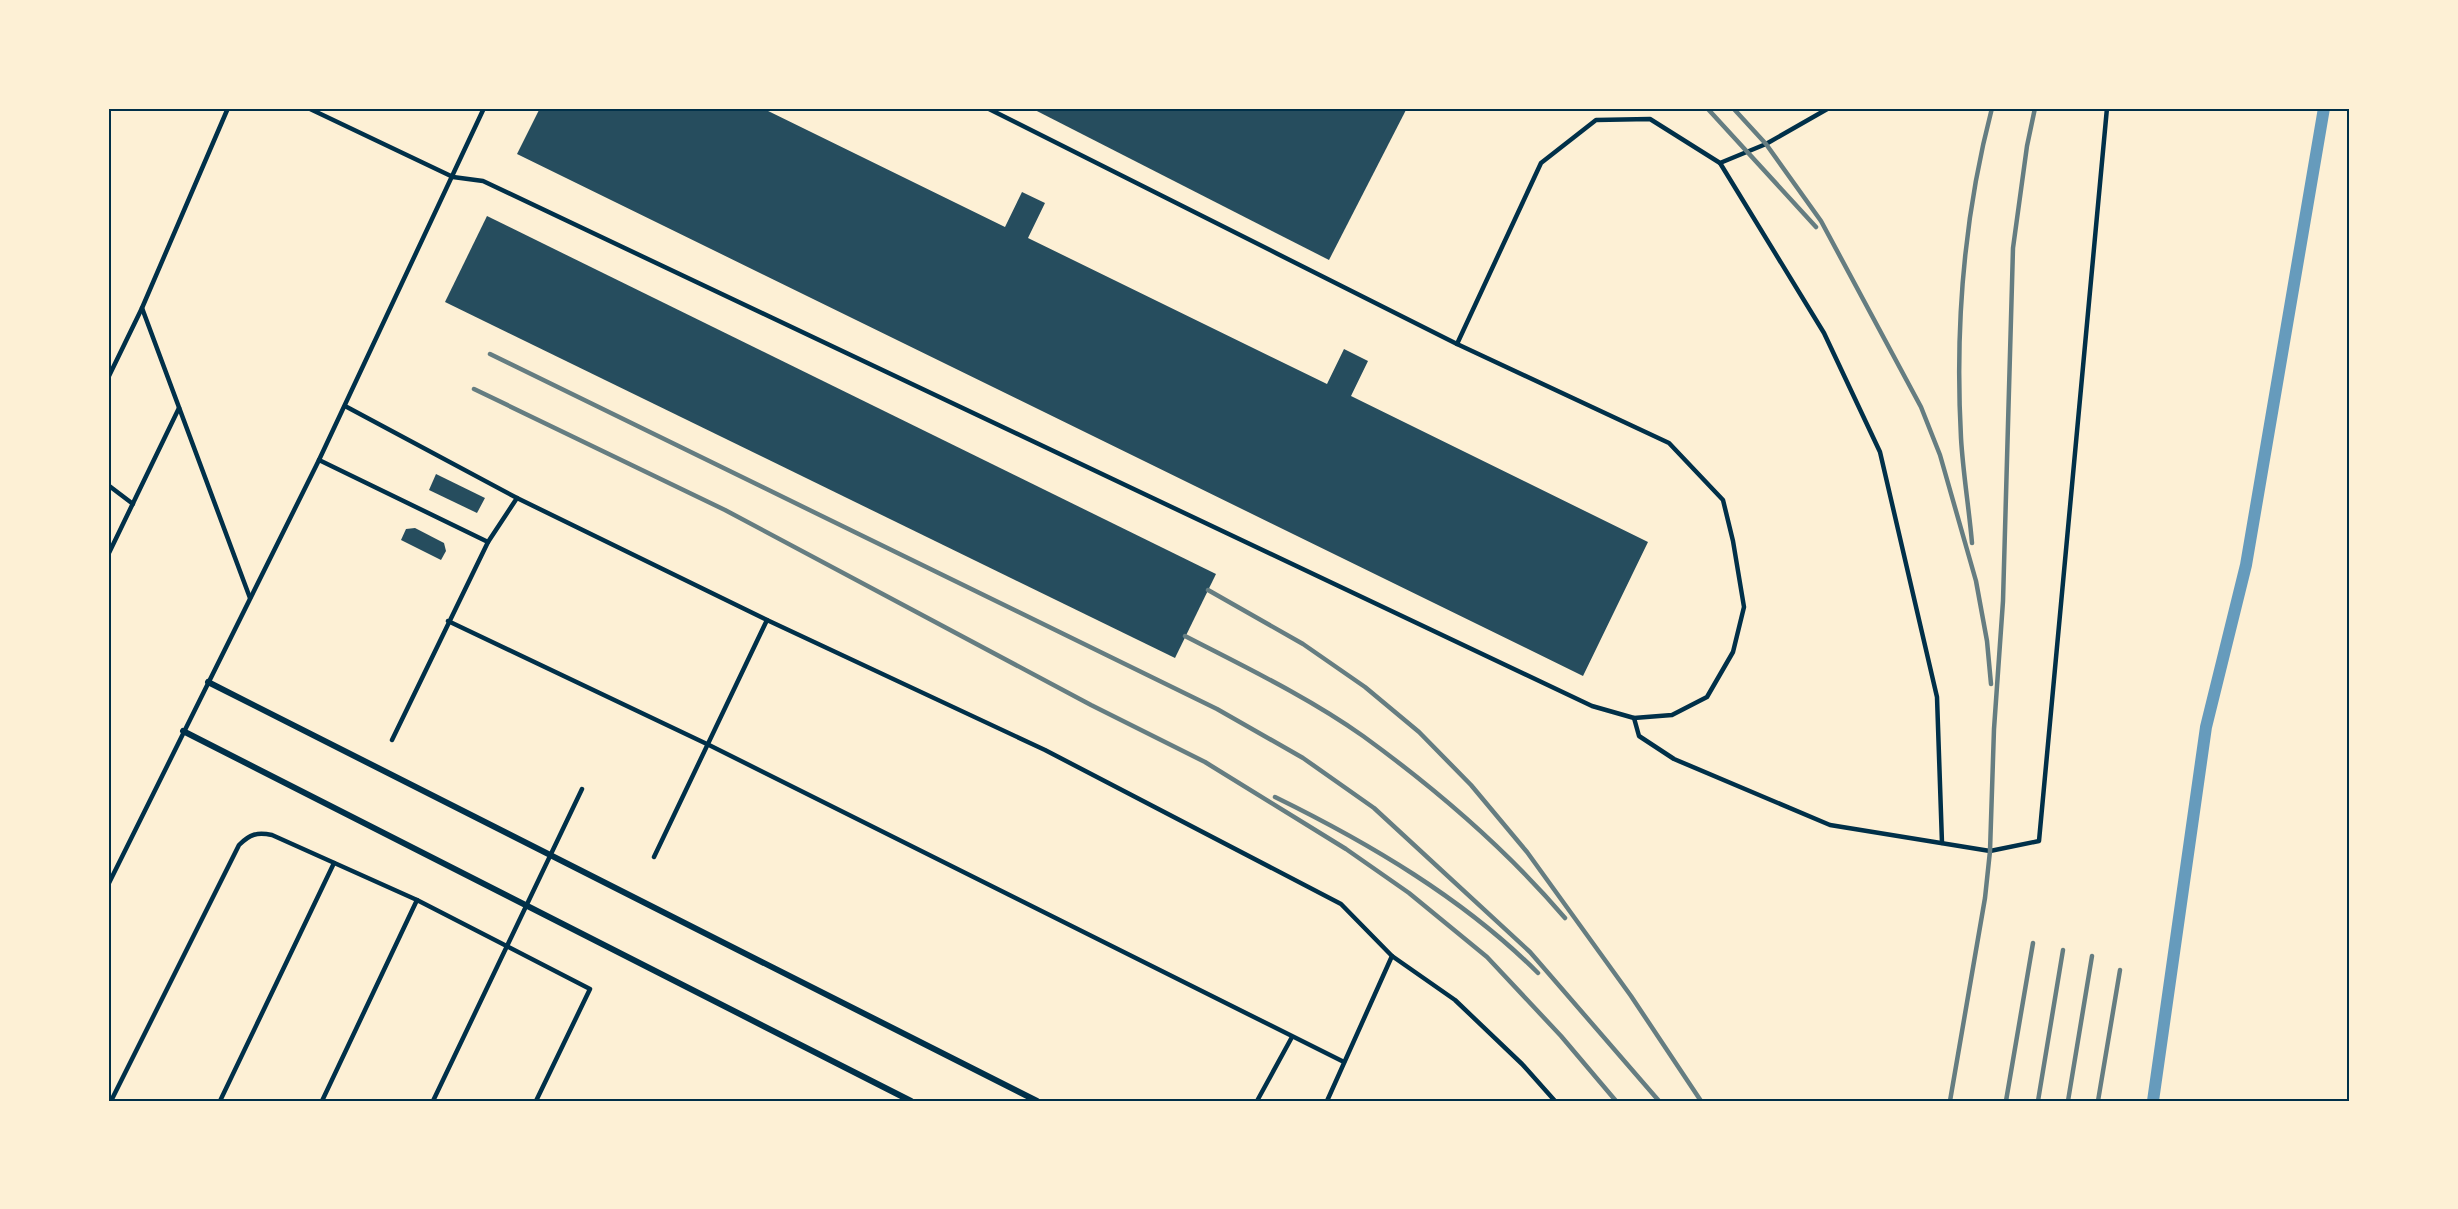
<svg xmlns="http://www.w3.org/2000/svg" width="2458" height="1209" font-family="Cabin,sans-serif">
	<rect width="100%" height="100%" fill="#fdf0d5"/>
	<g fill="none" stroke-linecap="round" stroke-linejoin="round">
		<polyline stroke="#669bbc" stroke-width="12" points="2153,1101 2206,727 2246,565 2324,108"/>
	</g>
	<g fill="#264d5e">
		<polygon points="540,108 762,108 1005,227 1022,192 1045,203 1028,238 1327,384 1344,349 1368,361 1351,396 1648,542 1583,676 517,154"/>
		<polygon points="1031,108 1407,108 1329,260"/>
		<polygon points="487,216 1216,574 1175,658 445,302"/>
		<polygon points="436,474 485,498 477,513 429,490"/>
		<polygon points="415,528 444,543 446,551 441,560 401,540 406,529"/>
	</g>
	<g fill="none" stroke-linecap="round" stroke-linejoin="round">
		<g stroke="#003049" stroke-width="4.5">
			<polyline points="308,108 453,177 483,181 1592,706 1634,718 1672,715 1707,697 1733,652 1744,607 1733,541 1723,500 1669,443 1457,344 987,108"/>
			<polyline points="1720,163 1824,333 1880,452 1937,697 1942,843"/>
			<polyline points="142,308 250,598"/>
			<polyline points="1457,344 1541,163 1596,120 1650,119 1720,163 1766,144 1829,108"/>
			<polyline points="108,378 142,308 228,108"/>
			<polyline points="345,406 517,498 767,620 1045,750 1341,904 1392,956 1455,1000 1522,1064 1555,1101"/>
			<polyline points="319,460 488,542"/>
			<polyline points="108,485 133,504"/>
			<polyline points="108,555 179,408"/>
			<polyline points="448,621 709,745 1344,1062"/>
			<polyline points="1634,718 1639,736 1674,759 1830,825 1990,851 2039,841 2107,108"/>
			<polyline points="392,740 488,542 517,498"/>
			<polyline points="654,857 767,620"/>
			<polyline points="108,885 319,460 484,108"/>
			<path d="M111,1101L239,845C250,834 257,832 272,835L417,900L590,989L536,1101"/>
			<polyline points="220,1101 334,863"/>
			<polyline points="322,1101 417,900"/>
			<polyline points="433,1101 582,789"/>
			<polyline points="1257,1101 1292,1037"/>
			<polyline points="1327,1101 1392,956"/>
		</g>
		<g stroke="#003049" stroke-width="6">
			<polyline points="208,682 1037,1101"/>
			<polyline points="183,731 911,1101"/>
		</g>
		<g stroke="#657d81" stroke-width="4.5">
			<polyline points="1707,108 1816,227"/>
			<polyline points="1733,108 1766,144 1821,221 1921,407 1940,455 1976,581 1987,641 1991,684"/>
			<polyline points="490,354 1217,709 1303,758 1374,808 1530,952 1659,1101"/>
			<polyline points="474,389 725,510 1091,705 1205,762 1346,849 1409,893 1487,957 1561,1036 1616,1101"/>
			<path d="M1972,543C1969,508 1963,473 1961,438C1955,328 1964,215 1992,108"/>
			<polyline points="1208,590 1303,644 1365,687 1419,732 1471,785 1527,852 1631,996 1701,1101"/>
			<path d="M1185,636C1245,667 1308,697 1363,736C1436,789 1507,850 1565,918"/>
			<path d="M1275,797C1369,843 1464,899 1538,973"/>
			<polyline points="1950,1101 1985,898 1990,851 1994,729 2003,601 2013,248 2027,146 2035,108"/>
			<polyline points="2006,1101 2033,943"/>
			<polyline points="2038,1101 2063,950"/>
			<polyline points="2068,1101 2092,956"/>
			<polyline points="2098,1101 2120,970"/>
		</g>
	</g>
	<rect width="2458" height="1209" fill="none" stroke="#fdf0d5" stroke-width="219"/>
	<rect x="110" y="110" width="2238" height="990" fill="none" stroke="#003049" stroke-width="2"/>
</svg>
